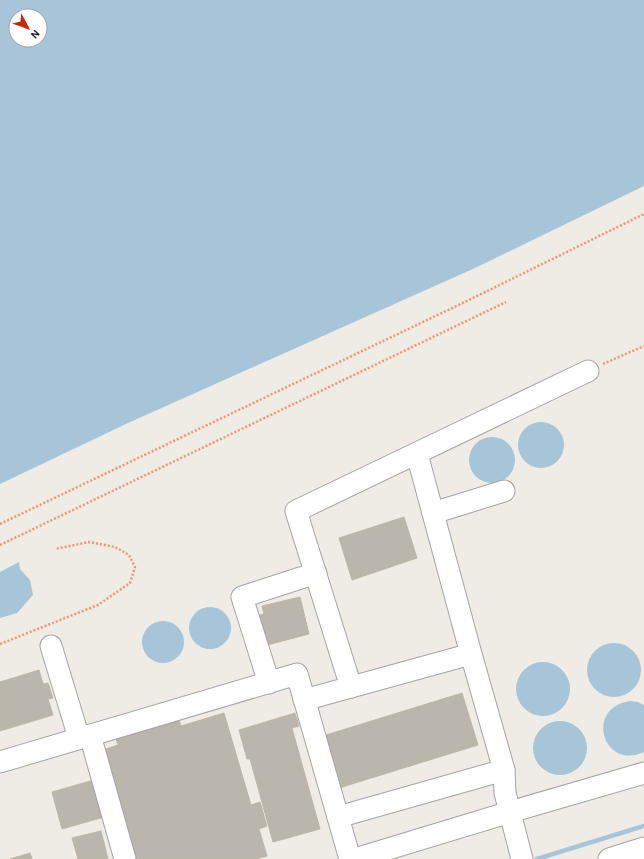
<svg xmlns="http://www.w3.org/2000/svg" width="644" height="859" font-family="'Alegreya Sans',sans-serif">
	<rect width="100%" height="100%" fill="#eeece4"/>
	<g fill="#a6c5d9" fill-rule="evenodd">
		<path d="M0,0H644V186L475,268L128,423L0,484ZM16,16H40V40H16Z"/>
		<circle cx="541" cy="445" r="23"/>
		<circle cx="492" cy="460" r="23"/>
		<polygon points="19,562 20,569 30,580 33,595 17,613 0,618 0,572"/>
		<circle cx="210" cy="628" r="21"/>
		<circle cx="163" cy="642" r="21"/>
		<circle cx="614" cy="670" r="27"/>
		<circle cx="543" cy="689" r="27"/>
		<path d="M630,701L638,702L644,705V752C603,771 584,708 630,701Z"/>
		<circle cx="560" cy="748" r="27"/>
	</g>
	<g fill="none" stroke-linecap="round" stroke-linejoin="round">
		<polyline stroke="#a6c5d9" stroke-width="4.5" points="537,859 644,826"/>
	</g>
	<g fill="#bab5ad" stroke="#bfb6a7">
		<polygon points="404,517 417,558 352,580 339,538"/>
		<polygon points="300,597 309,634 267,645 260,615 264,614 262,606"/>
		<polygon points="39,670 43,684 48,683 53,698 48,699 53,715 0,731 0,682"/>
		<polygon points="462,693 478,745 339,788 323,736"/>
		<polygon points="224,713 251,805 260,802 267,826 259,829 267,856 256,859 136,859 103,750 118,745 116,739 179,720 181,726"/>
		<polygon points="295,713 299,726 292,728 320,829 273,842 250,759 247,759 239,730"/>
		<polygon points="94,780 104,817 62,829 52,792"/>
		<polygon points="101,831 108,859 78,859 72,838"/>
		<polygon points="30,853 32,859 10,859"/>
	</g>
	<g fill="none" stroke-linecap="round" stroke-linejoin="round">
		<defs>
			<g id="minor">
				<polyline points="417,454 471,654 504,770 505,793 522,859"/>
				<polyline points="433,513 504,491"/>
				<polyline points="51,646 79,738"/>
				<polyline points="269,683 242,597 316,573"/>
				<polyline points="351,687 296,511 588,371"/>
				<polyline points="304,700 471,654"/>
				<polyline points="90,735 125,859"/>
				<polyline points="0,762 297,674 350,859"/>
				<polyline points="338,817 504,770"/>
				<polyline points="355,859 510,812 644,773"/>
				<polyline points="609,859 644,848"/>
			</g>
		</defs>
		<use href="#minor" stroke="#a4a4a4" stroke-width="23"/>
		<g stroke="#f29571" stroke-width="2.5" stroke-dasharray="2 2" stroke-linecap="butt">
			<polyline points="603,364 644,346"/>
			<polyline points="0,524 469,300 644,214"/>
			<polyline points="0,545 506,302"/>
			<polyline points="0,644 98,605 130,583 135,567 129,555 115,547 89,542 55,549"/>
		</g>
		<use href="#minor" stroke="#fff" stroke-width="21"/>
	</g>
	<g transform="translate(28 28) rotate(131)"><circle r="19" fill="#ffffff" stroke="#a5a5a5"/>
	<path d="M0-3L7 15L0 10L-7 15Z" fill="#c02c0b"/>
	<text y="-6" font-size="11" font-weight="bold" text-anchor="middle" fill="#1d1d1d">N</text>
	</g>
</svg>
